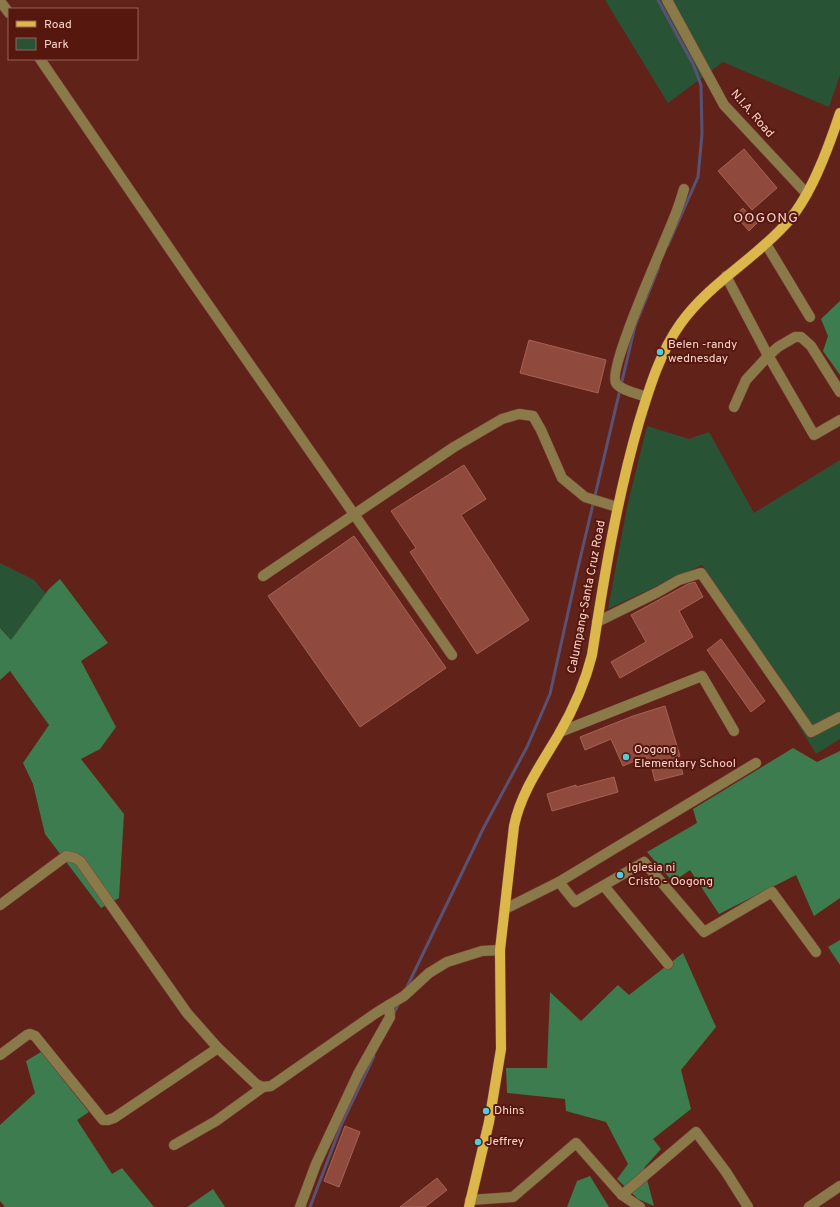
<svg xmlns="http://www.w3.org/2000/svg" width="840" height="1207" font-family="Overpass,sans-serif">
	<rect width="100%" height="100%" fill="#612319"/>
	<g fill="#285435">
		<polygon points="605,0 840,0 840,75 829,107 723,62 668,103"/>
		<polygon points="647,426 689,439 709,432 754,513 840,460 840,739 816,754 702,565 608,609 627,507"/>
		<polygon points="0,563 34,580 46,594 11,640 0,628"/>
	</g>
	<g fill="#3c7c4f">
		<polygon points="840,301 840,375 823,351 828,336 821,319"/>
		<polygon points="60,579 108,643 81,661 116,727 100,749 81,759 124,814 119,898 101,908 45,834 33,784 23,763 49,725 10,671 0,680 0,628 11,640 49,589"/>
		<polygon points="793,748 817,762 840,751 840,898 814,916 796,875 719,914 690,870 673,882 647,852 697,823 693,809"/>
		<polygon points="840,940 840,965 828,947"/>
		<polygon points="683,953 716,1027 681,1070 691,1109 653,1139 661,1149 644,1168 654,1206 638,1199 617,1179 628,1164 606,1122 566,1111 565,1099 507,1093 506,1068 547,1068 550,992 581,1021 618,985 629,995"/>
		<polygon points="41,1052 89,1112 77,1120 112,1174 122,1168 154,1207 5,1207 0,1201 0,1125 35,1093 26,1061"/>
		<polygon points="590,1176 609,1207 567,1207 577,1181"/>
		<polygon points="213,1189 225,1207 187,1207"/>
	</g>
	<g fill="none" stroke-linecap="round" stroke-linejoin="round">
		<g stroke="#585274" stroke-width="3">
			<polyline points="658,0 693,64 701,85 702,134 698,177 668,245"/>
			<polyline points="406,989 484,827 527,747 550,694 577,572 635,326 659,267"/>
			<polyline points="393,1015 399,1003"/>
			<polyline points="310,1207 342,1123 374,1056"/>
		</g>
	</g>
	<g fill="#8f4a3d" stroke="#a76255">
		<polygon points="744,149 777,188 752,210 718,171"/>
		<polygon points="743,208 757,223 749,231 735,215"/>
		<polygon points="529,340 606,360 598,393 520,373"/>
		<polygon points="464,465 486,499 461,515 529,620 477,654 410,552 416,548 391,511"/>
		<polygon points="354,536 446,668 360,727 268,596"/>
		<polygon points="695,582 703,597 679,611 693,637 620,678 611,662 646,642 631,615 688,584"/>
		<polygon points="721,639 765,701 751,712 707,650"/>
		<polygon points="665,706 680,756 678,757 683,774 655,781 651,765 649,765 646,756 623,766 611,739 585,750 580,737 633,716"/>
		<polygon points="614,777 618,792 552,811 547,794 576,785 576,787"/>
		<polygon points="345,1126 360,1132 339,1187 324,1181"/>
		<polygon points="437,1178 447,1190 425,1207 400,1207"/>
	</g>
	<g fill="none" stroke-linecap="round" stroke-linejoin="round">
		<defs>
			<g id="minor">
				<polyline points="667,0 724,105 807,194"/>
				<polyline points="0,1 9,13"/>
				<polyline points="40,59 191,280 452,655"/>
				<polyline points="766,244 810,317"/>
				<polyline points="726,276 765,350 814,435 840,420"/>
				<path d="M646,397C639,394 620,390 616,383C607,369 666,240 674,218C678,209 681,199 684,189"/>
				<polyline points="734,407 746,380 768,356 778,347 795,337 801,337 811,346 840,392"/>
				<polyline points="263,576 454,447 502,419 519,414 533,416 541,430 562,478 585,497 617,507"/>
				<polyline points="597,622 658,592 679,580 701,573 811,732 840,717"/>
				<polyline points="560,732 702,676 734,731"/>
				<polyline points="559,882 575,902 644,862 704,932 772,892 816,952"/>
				<polyline points="604,886 668,964"/>
				<polyline points="0,905 66,856 75,858 80,861 187,1013 218,1048 256,1084 263,1087 271,1086 376,1013 389,1005 390,1017 358,1074 316,1164 300,1207"/>
				<polyline points="505,909 559,882 756,763"/>
				<polyline points="389,1005 404,996 429,973 447,962 482,951 500,950"/>
				<polyline points="0,1055 27,1035 30,1034 35,1036 99,1115 103,1120 108,1120 114,1118 218,1048"/>
				<polyline points="174,1145 216,1121 263,1087"/>
				<polyline points="622,1195 696,1132 726,1172 748,1207"/>
				<polyline points="470,1200 513,1197 576,1143 622,1195 640,1207"/>
				<polyline points="809,1207 840,1186"/>
			</g>
			<path id="major" d="M469,1207L489,1122L501,1049L500,950L514,826C521,792 542,763 559,734C574,708 585,683 592,655C604,577 617,498 639,422C649,389 660,352 681,323C709,284 752,261 784,226C810,199 828,149 840,113"/>
		</defs>
		<use href="#minor" stroke="#7d4339" stroke-width="11"/>
		<use href="#major" stroke="#7d4339" stroke-width="11"/>
		<use href="#minor" stroke="#8b7a49" stroke-width="10"/>
		<use href="#major" stroke="#dbb849" stroke-width="10"/>
	</g>
	<g fill="#55cadf" stroke="#55170e" stroke-width="1.5">
		<circle cx="660" cy="352" r="4"/>
		<circle cx="626" cy="757" r="4"/>
		<circle cx="620" cy="875" r="4"/>
		<circle cx="486" cy="1111" r="4"/>
		<circle cx="478" cy="1142" r="4"/>
	</g>
	<g text-anchor="middle" dominant-baseline="central" stroke-width="4" stroke-linejoin="round" paint-order="stroke">
		<g font-size="12" fill="#fbd3cb" stroke="#55170e">
			<text transform="translate(752 114) rotate(49)">N.I.A. Road</text>
			<text transform="translate(587 597) rotate(-79)">Calumpang-Santa Cruz Road</text>
		</g>
		<g font-size="12" fill="#fbd3cb" stroke="#55170e" text-anchor="start">
			<text x="668" y="345">Belen -randy<tspan x="668" dy="14">wednesday</tspan></text>
			<text x="634" y="750">Oogong<tspan x="634" dy="14">Elementary School</tspan></text>
			<text x="628" y="868">Iglesia ni<tspan x="628" dy="14">Cristo - Oogong</tspan></text>
			<text x="494" y="1111">Dhins</text>
			<text x="486" y="1142">Jeffrey</text>
		</g>
		<g font-size="14" letter-spacing="1" fill="#f8d7d1" stroke="#55170e">
			<text x="766" y="218">OOGONG</text>
		</g>
	</g>
	<rect x="8" y="8" width="130" height="52" fill="#55170e" stroke="#97625a"/>
	<rect x="16" y="21" width="20" height="6" fill="#dbb849" stroke="#97625a"/>
	<text x="44" y="28" font-size="12" fill="#fbd3cb">Road</text>
	<rect x="16" y="38" width="20" height="12" fill="#285435" stroke="#97625a"/>
	<text x="44" y="48" font-size="12" fill="#fbd3cb">Park</text>
</svg>
